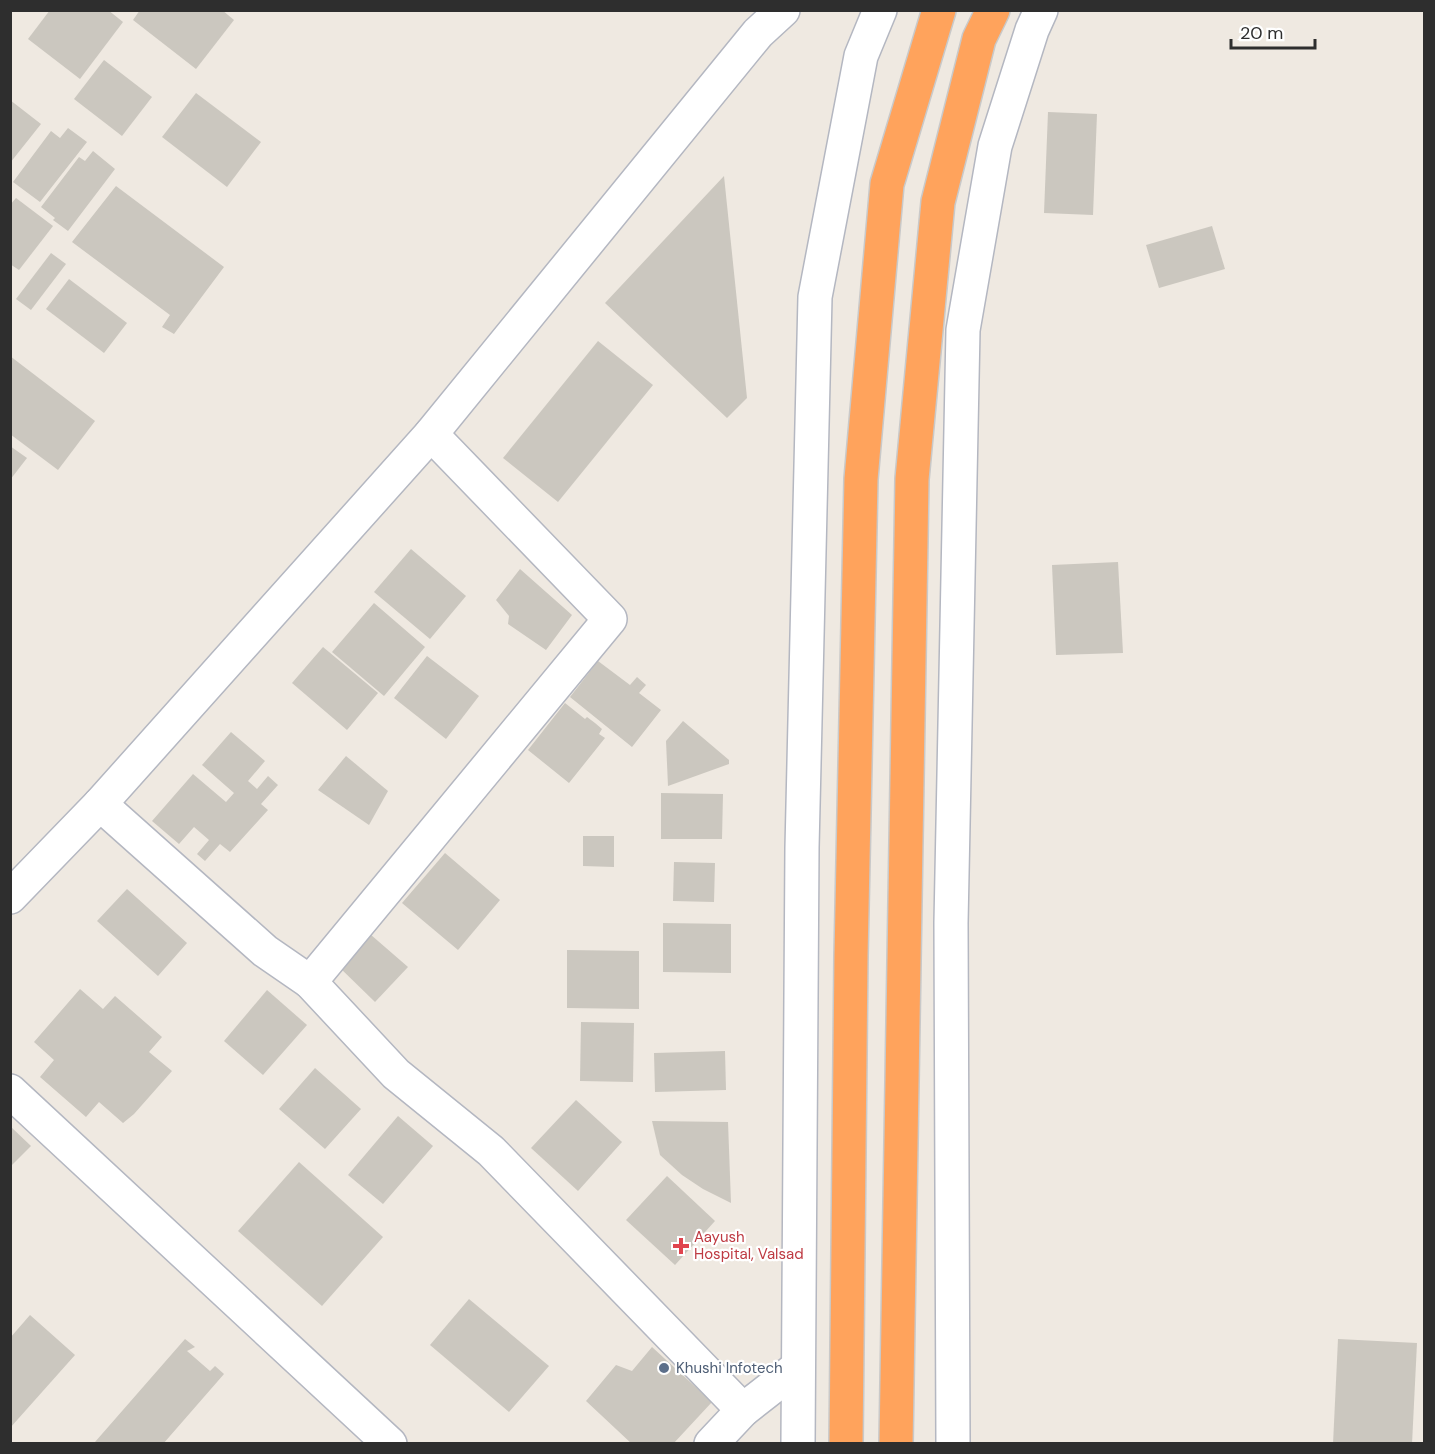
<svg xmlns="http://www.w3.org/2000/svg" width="1435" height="1454" font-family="'DM Sans',sans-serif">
	<rect width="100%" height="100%" fill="#efe9e1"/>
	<g fill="#cbc7bf">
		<polygon points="50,10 108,10 123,22 80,79 28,39"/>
		<polygon points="140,10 222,10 234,20 196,69 133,20"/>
		<polygon points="104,60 152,97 122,136 74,99"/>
		<polygon points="196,93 261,142 227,187 162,137"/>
		<polygon points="10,100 41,124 10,163"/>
		<polygon points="1048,112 1097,114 1093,215 1044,213"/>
		<polygon points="68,128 87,142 40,202 13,182 51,131 60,138"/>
		<polygon points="93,151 115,169 68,231 53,220 55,218 41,207 79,157 85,161"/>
		<polygon points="724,176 747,398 727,418 605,303"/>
		<polygon points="116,186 224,267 174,334 162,327 170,315 72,242"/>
		<polygon points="16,198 53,226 19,270 10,264 10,205"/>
		<polygon points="1212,226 1225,269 1159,288 1146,245"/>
		<polygon points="51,253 66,264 31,310 16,299"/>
		<polygon points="69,279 127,323 104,353 46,309"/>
		<polygon points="598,341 653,385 558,502 503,458"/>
		<polygon points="10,356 95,421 58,470 10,434"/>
		<polygon points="10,446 27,458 10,480"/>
		<polygon points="411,549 466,596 430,639 374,592"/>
		<polygon points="1118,562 1123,653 1056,655 1052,565"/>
		<polygon points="520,569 572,615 546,650 508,624 509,616 496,600"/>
		<polygon points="374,603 425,647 384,696 332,652"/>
		<polygon points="323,647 378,693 347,730 292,683"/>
		<polygon points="427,656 479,696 446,739 394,698"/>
		<polygon points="598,661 630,685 637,677 646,685 639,693 661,710 632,747 570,697"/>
		<polygon points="565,703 585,719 587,717 595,723 602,729 599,734 605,738 569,783 528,750"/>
		<polygon points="683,721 729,760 729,764 668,786 666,741"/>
		<polygon points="231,732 265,761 248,781 257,789 268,776 278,785 261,804 268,810 230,852 220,844 205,861 197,854 209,840 194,827 179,844 152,821 193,774 226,802 234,793 202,765"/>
		<polygon points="346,756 388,791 369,825 318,790"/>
		<polygon points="661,793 723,794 722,839 661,839"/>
		<polygon points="583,836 614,836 614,867 583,866"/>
		<polygon points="445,853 500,900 458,950 402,903"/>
		<polygon points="674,862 715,863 714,902 673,901"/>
		<polygon points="127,889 187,943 158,976 97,921"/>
		<polygon points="663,923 731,924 731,973 663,972"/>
		<polygon points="363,928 408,967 375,1002 336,964"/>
		<polygon points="567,950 639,951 639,1009 567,1008"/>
		<polygon points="80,989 103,1009 115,996 162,1037 149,1052 172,1071 134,1114 123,1123 99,1102 86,1117 40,1077 54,1060 34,1042"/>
		<polygon points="267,990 307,1025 263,1075 224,1041"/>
		<polygon points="581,1022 634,1023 633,1082 580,1081"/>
		<polygon points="725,1051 726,1090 655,1092 654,1053"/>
		<polygon points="315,1068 361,1109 325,1149 279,1109"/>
		<polygon points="576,1100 622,1142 578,1191 531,1148"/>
		<polygon points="398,1116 433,1146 383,1204 348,1175"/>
		<polygon points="652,1121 728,1122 731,1203 703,1189 682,1175 660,1155"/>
		<polygon points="10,1126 31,1146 10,1167"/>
		<polygon points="299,1162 383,1237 322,1306 238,1231"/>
		<polygon points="667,1176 715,1221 675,1265 626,1220"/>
		<polygon points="469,1299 549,1366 509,1412 430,1345"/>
		<polygon points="30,1315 75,1355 10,1428 10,1338"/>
		<polygon points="185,1339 195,1347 187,1351 210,1371 215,1366 224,1374 163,1444 97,1444 95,1442"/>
		<polygon points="1338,1339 1417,1343 1412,1444 1333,1444"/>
		<polygon points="652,1347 712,1402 673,1444 632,1444 586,1401 616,1365 632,1371"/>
	</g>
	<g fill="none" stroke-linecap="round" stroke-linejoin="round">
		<defs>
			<g id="minor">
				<polyline points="100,804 265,951 310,982 610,619 431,434"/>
				<polyline points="10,897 100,804 431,434 758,33 783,10"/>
				<polyline points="310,982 396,1074 491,1151 743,1410"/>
				<polyline points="10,1091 390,1444"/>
				<polyline points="711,1444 743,1410 798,1367"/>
				<polyline points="798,1444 802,848 815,297 861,56 880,10"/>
				<polyline points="953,1444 951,923 963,330 995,146 1032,30 1041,10"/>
			</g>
			<g id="highway">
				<polyline points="846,1444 851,956 861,479 887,184 939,10"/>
				<polyline points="896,1444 912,479 938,202 979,39 993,10"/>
			</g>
		</defs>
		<use href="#minor" stroke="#b4b7c1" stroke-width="36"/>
		<use href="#highway" stroke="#c9c9c9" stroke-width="36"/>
		<use href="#minor" stroke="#fff" stroke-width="33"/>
		<use href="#highway" stroke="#ffa35c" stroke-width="33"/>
	</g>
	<path fill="#e0444e" stroke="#fff" stroke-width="2" d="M678 1237h6v6h6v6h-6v6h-6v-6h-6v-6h6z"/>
	<circle fill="#5c6f8a" stroke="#fff" stroke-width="2" cx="664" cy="1368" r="6"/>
	<g text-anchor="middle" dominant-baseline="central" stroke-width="4.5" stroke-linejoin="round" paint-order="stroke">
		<g font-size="15" fill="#be3a42" stroke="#fff" text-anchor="start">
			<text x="694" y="1237">Aayush<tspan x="694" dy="17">Hospital, Valsad</tspan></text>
		</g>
		<g font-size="15" fill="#4e5e75" stroke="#fff" text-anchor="start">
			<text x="676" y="1368">Khushi Infotech</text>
		</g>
	</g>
	<rect width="1435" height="1454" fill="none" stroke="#2e2e2e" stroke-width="24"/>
	<path d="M1231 39v9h84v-9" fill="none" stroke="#2e2e2e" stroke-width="3"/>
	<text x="1240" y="39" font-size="18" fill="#2e2e2e" stroke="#ffffff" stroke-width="4.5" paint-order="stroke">20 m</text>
</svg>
